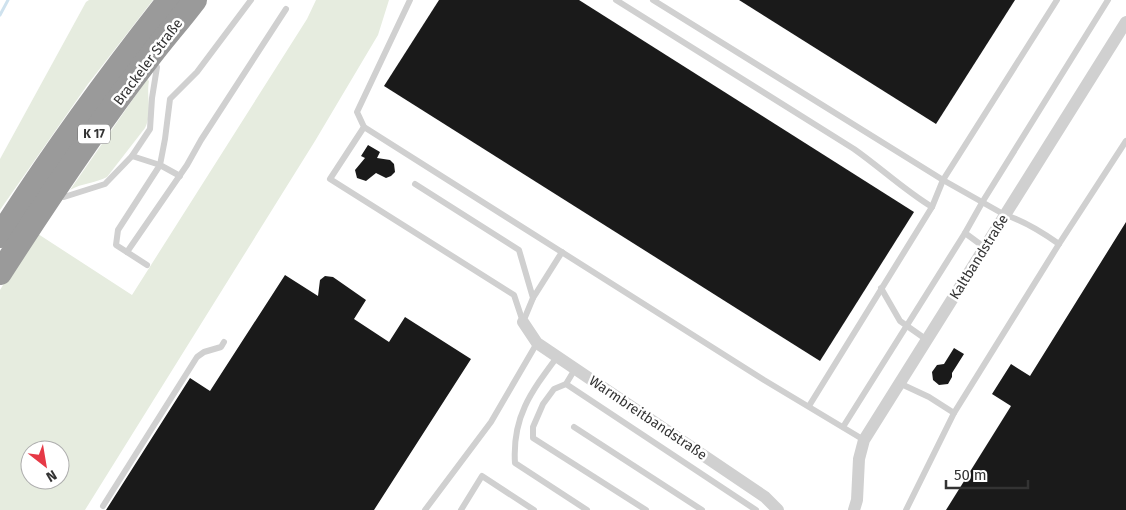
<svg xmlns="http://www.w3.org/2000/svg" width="1126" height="510" font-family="'Fira Sans',sans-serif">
	<rect width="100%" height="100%" fill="#fff"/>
	<g fill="#e6ecdf" fill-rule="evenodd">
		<polygon points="89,0 153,0 88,84 0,210 0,159 86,2"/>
		<path d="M316,0H389L378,35L315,141L85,510H0V290L35,232L132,295L307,19ZM30,450H60V480H30Z"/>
		<path d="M147,79L149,81C146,97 153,113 145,128L107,177C96,183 82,183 70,190Z"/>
	</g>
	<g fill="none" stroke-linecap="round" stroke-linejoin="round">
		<polyline stroke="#cfe2ee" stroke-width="3" points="0,15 8,0"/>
	</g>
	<g fill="#1a1a1a">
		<polygon points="439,0 579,0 914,212 820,361 384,86"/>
		<polygon points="739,0 1015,0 936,124"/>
		<polygon points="368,145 380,152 377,158 390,160 394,164 395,172 391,176 386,178 376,173 366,181 357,178 355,170 365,158 361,156"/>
		<polygon points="1126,222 1126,510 946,510 1011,406 992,394 1011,364 1030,376"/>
		<polygon points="285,275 318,296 320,280 325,276 333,277 366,300 354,319 389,342 405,317 471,359 374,510 106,510 190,378 210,391"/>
		<polygon points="954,348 964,354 952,373 952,377 948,384 939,385 933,380 932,372 937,365 944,364"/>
	</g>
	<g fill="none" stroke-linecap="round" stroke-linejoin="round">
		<g stroke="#d0d0d0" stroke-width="6">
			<polyline points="410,0 357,112 364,127 330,179 514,295 523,322"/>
			<path d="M616,0L854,149C881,168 904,190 932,207"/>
			<path d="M653,0L943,180L1005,215C1025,221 1042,232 1059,244"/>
			<polyline points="364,127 764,380 864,440"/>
			<polyline points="132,156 160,165 118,230 116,245 147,265"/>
			<polyline points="180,176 160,165 165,139 170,99 197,72 251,0"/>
			<polyline points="415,184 519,250 533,298 523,322"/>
			<polyline points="57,194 64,197 105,184 132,156 150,129 152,98 157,67 151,62"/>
			<polyline points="965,233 984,247"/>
			<polyline points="127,252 187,165 201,140 286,9"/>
			<polyline points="881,288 900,321 927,340"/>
			<polyline points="533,298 562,252"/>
			<path d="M557,357C531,392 512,417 515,463L587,510"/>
			<polyline points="899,383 929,397 954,413"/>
			<polyline points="566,384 575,369"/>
			<polyline points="809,406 932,207 943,180 1057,0"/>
			<polyline points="574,427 702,510"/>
			<polyline points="843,427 965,233 983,201 1108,0"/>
			<polyline points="103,506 197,357 204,352 221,347 224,342"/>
			<polyline points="425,510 491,422 537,343"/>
			<polyline points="461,510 482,476 534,510"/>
			<polyline points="646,510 533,438 533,427 543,404 554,389 566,384 756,510"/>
			<polyline points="906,510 954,413 1059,244 1126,141"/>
		</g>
		<g stroke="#d0d0d0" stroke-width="12">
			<polyline points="523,322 537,343 765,497 778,510"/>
			<polyline points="854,510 857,500 859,459 864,440 1126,22"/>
		</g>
		<g stroke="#9a9a9a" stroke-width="24">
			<path d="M0,236C52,154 109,76 169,0"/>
			<path d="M0,273C47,200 95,128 148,59C163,39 180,20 195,0"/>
		</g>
	</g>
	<g text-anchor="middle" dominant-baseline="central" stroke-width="5" stroke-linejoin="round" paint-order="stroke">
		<rect fill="#fff" stroke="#707070" stroke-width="1" x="78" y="124.5" width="32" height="19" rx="4"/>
		<g font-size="12" font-weight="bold" fill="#333">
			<text x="94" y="134">K 17</text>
		</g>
		<g font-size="14" fill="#333" stroke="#fff">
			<text transform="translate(148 62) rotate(-53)">Brackeler Straße</text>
			<text transform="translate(979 257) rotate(-58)">Kaltbandstraße</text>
			<text transform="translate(648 418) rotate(34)">Warmbreitbandstraße</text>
		</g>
	</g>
	<g transform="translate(45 465) rotate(149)"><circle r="24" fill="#ffffff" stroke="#adadad"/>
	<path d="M0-4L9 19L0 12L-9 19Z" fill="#e63946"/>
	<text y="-8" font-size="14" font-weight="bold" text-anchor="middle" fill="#333333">N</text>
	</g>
	<path d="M946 480v8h82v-8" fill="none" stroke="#333333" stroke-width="2.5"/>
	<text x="954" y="480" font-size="15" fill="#333333" stroke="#ffffff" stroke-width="4" paint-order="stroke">50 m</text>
</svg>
